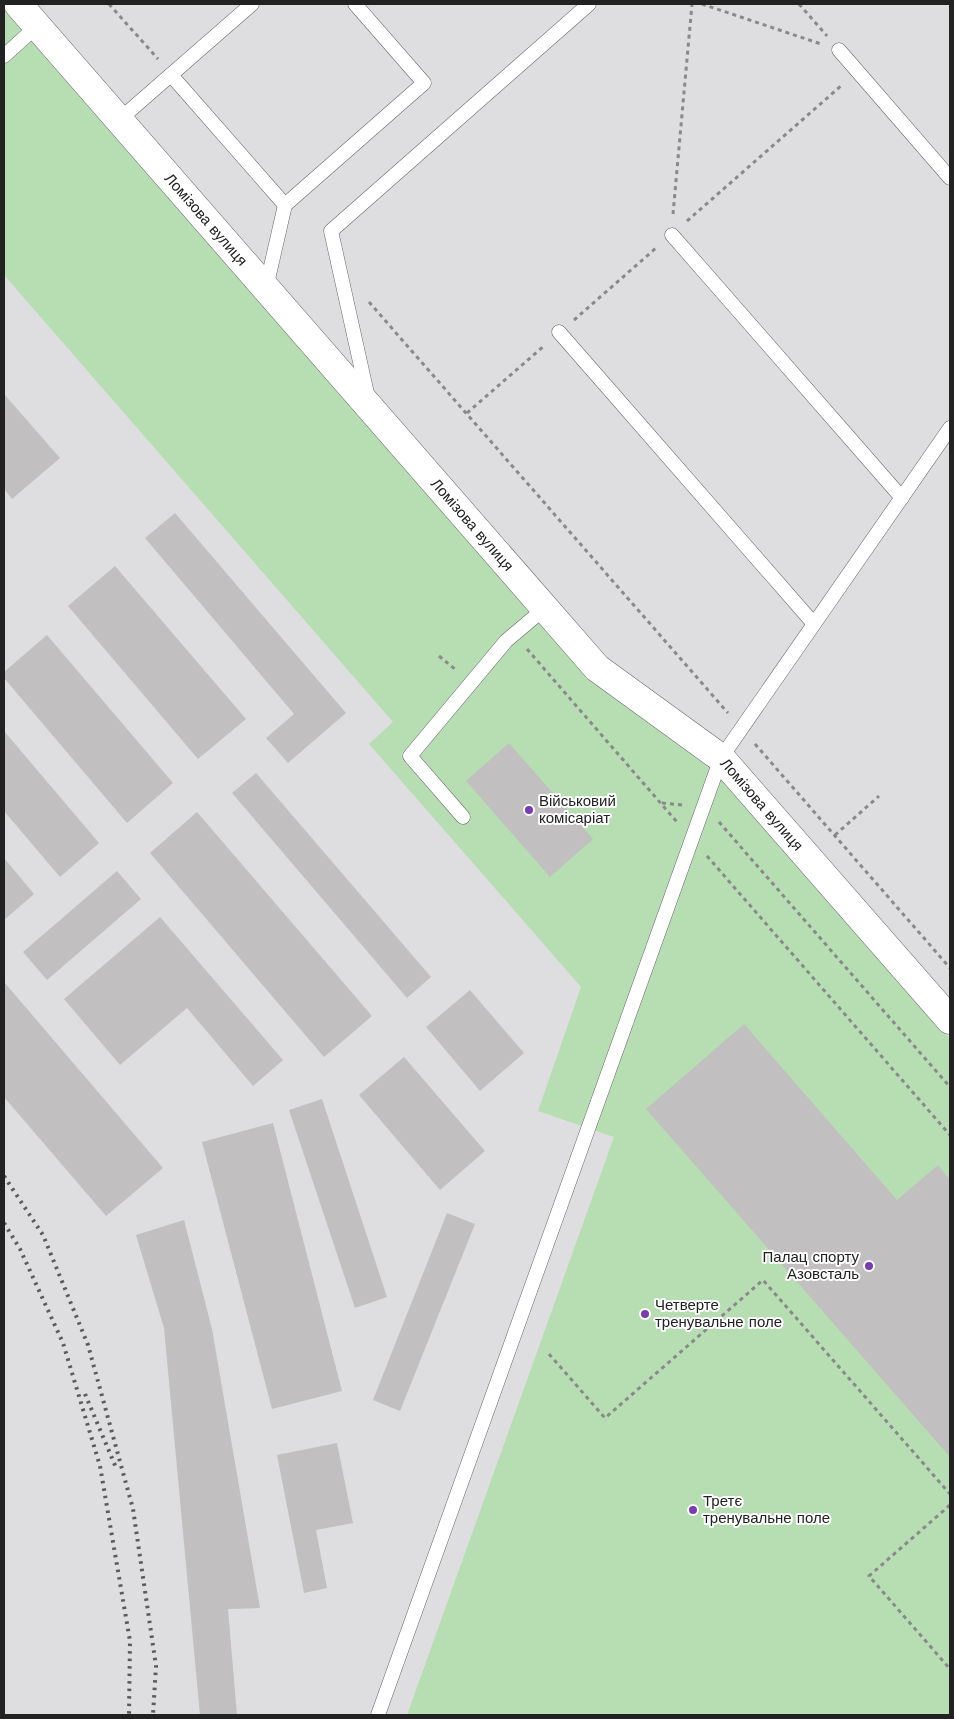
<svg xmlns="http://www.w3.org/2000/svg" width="954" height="1719" font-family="'Work Sans',sans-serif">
	<rect width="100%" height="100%" fill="#dedee0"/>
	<polygon fill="#b6deb2" points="4,5 587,676 718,774 950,1039 950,1715 407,1715 614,1137 538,1111 581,987 369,744 393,722 4,275"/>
	<g fill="#c1bfc0">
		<polygon points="4,394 60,458 12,499 4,489"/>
		<polygon points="175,513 346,713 288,763 266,738 294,714 145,538"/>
		<polygon points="115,566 246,719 198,759 68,606"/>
		<polygon points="47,635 173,783 127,823 4,678 4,672"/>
		<polygon points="4,731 99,843 60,877 4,811"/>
		<polygon points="509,743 593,839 550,877 466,781"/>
		<polygon points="256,773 431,977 407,998 232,793"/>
		<polygon points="197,812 372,1016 324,1057 150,853"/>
		<polygon points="4,858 34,894 4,920"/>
		<polygon points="117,871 141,899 47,980 23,952"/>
		<polygon points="160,917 283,1060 253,1086 187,1008 120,1065 64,999"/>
		<polygon points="4,982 163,1168 106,1216 4,1097"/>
		<polygon points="470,990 524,1053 480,1091 426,1027"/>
		<polygon points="744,1024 897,1200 938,1165 950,1180 950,1457 646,1109"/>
		<polygon points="404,1057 485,1151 440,1190 359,1095"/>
		<polygon points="322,1099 387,1297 355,1308 289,1110"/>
		<polygon points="273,1123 342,1391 272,1409 202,1142"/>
		<polygon points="447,1213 475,1224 400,1411 373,1400"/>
		<polygon points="184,1220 212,1329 260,1608 228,1609 237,1715 200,1715 164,1328 136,1235"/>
		<polygon points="337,1443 353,1523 316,1530 327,1588 304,1593 277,1455"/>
	</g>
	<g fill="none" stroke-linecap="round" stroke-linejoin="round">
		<defs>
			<g id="lane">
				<polyline points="839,50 950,178"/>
				<polyline points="4,56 37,26"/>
				<polyline points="171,75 285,205"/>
				<polyline points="119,120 252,4"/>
				<polyline points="672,235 902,498"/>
				<polyline points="266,288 285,205 424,83 355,4"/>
				<polyline points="559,332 814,624"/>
				<polyline points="368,398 331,231 589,4"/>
				<polyline points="463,817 410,756 506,641 545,608"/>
				<polyline points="378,1715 721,758 950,428"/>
			</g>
			<g id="secondary">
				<path id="s1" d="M18,4L597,668L721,758L950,1020"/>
			</g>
		</defs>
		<use href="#lane" stroke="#676769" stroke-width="15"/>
		<use href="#secondary" stroke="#676769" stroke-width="29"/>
		<g stroke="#89898a" stroke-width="3" stroke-dasharray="4 4" stroke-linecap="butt">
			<polyline points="109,4 158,59"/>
			<polyline points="702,4 821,44"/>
			<polyline points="799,4 827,36"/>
			<polyline points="673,214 692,4"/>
			<polyline points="687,221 842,85"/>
			<polyline points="369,302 728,713"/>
			<polyline points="574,320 656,248"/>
			<polyline points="467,413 545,345"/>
			<polyline points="527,649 677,822"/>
			<polyline points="439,656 456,670"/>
			<polyline points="755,744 950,968"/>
			<polyline points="662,803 683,805"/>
			<polyline points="719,822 950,1087"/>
			<polyline points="835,835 879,796"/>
			<polyline points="707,856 950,1135"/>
			<polyline points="549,1354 605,1418 763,1280 950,1494"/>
			<polyline points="950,1505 869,1576 950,1669"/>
		</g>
		<use href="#lane" stroke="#fff" stroke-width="14"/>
		<use href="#secondary" stroke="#fff" stroke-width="28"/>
		<g stroke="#5b5b5c" stroke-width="4" stroke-dasharray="2.5 5" stroke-linecap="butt">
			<polyline points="4,1176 43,1235 88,1345 133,1509 156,1666 153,1715"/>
			<polyline points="4,1223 20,1249 63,1343 100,1466 130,1641 129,1715"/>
			<polyline points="85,1394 117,1470"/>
		</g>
	</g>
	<g fill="#793cb2" stroke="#fff" stroke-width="2">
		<circle cx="529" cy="810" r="5"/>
		<circle cx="869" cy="1266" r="5"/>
		<circle cx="645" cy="1314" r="5"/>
		<circle cx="693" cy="1510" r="5"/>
	</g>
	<g text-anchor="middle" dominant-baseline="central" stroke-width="4" stroke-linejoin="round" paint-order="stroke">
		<g font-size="15" fill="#222" stroke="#fff">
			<text stroke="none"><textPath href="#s1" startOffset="286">Ломізова вулиця</textPath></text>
			<text stroke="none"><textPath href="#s1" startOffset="691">Ломізова вулиця</textPath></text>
			<text stroke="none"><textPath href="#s1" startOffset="1096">Ломізова вулиця</textPath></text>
		</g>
		<g font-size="15" fill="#222" stroke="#fff" text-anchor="start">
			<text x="539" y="801">Військовий<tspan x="539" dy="17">комісаріат</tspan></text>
			<text x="859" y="1257" text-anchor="end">Палац спорту<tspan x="859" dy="17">Азовсталь</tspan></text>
			<text x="655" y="1305">Четверте<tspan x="655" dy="17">тренувальне поле</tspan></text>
			<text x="703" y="1501">Третє<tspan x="703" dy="17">тренувальне поле</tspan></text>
		</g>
	</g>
	<rect width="954" height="1719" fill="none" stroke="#222222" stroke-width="10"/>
</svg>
